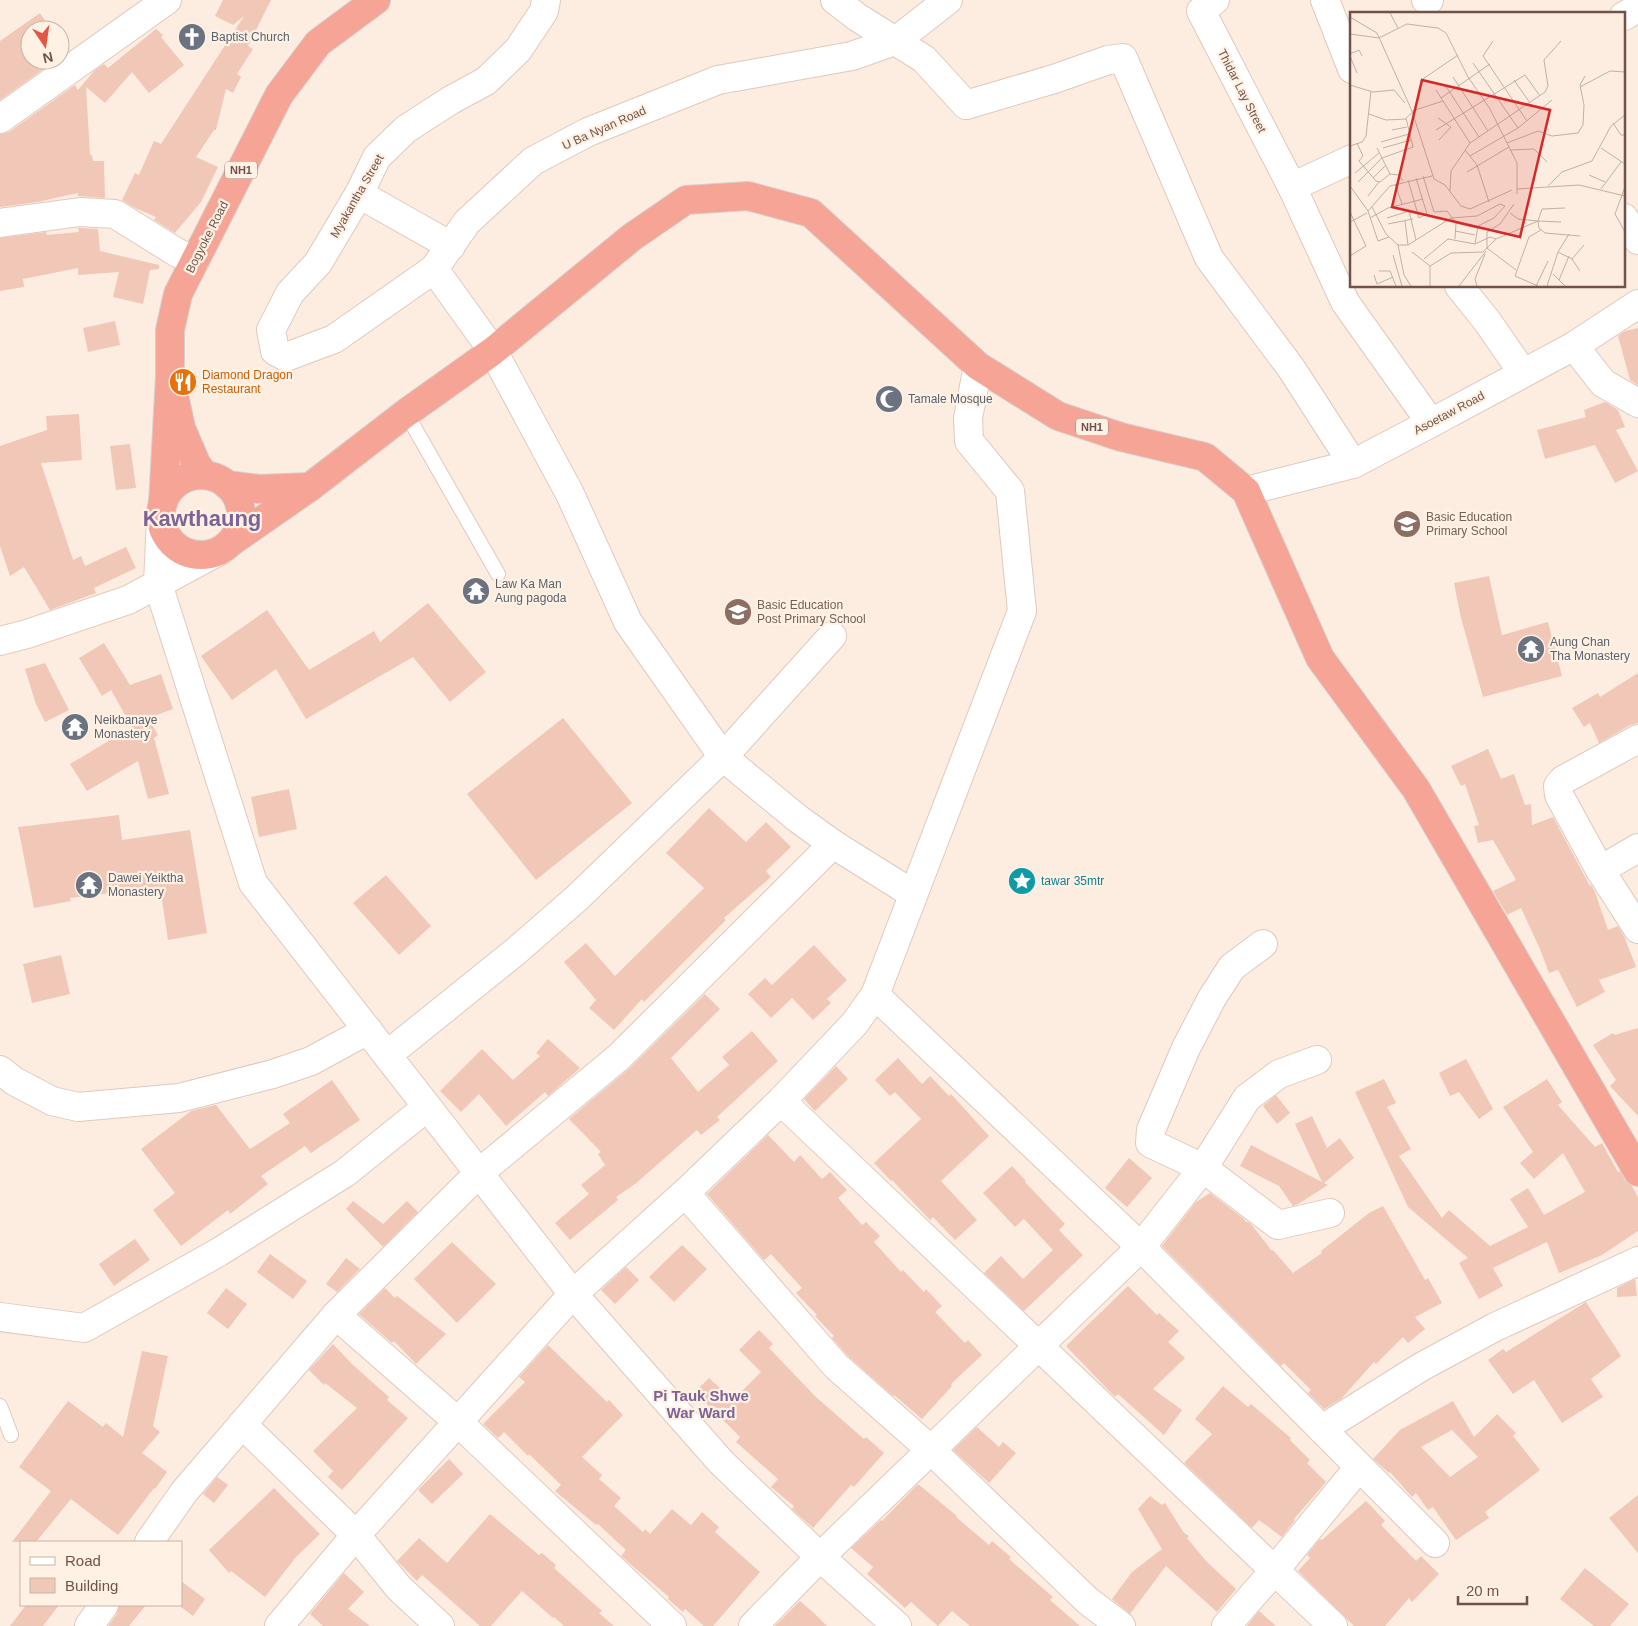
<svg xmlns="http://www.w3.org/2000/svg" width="1638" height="1626" font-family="Arial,sans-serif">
	<rect width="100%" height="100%" fill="#fcede0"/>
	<g fill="#f1c7b7" fill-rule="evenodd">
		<polygon points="223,0 271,0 248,46 253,49 237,74 241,77 233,93 226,89 216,130 214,130 196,157 218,167 201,202 175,233 154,220 156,217 133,207 122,200 135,173 139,175 154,141 161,144 244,16 233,25 215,16"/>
		<polygon points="40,13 51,30 30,30 30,60 56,60 0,100 0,41"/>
		<polygon points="156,29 163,35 161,37 184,65 149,93 132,72 105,103 86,87 90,155 92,155 93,161 104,161 105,198 78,196 78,193 37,202 0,207 0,134 9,132 75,85 78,90 94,71 104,64 108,68"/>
		<polygon points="78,228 98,229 100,251 159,265 159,269 150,270 143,304 113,297 119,272 78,275 78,268 23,279 24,287 0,291 0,238 46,232 47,235 79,232"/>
		<polygon points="115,321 120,345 88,352 83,328"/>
		<polygon points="1638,328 1638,385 1630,380 1618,336 1625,331"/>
		<polygon points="1605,402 1618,410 1625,427 1616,430 1638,471 1615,483 1595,445 1545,459 1537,430 1586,417 1584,410"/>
		<polygon points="79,414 82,460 41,463 73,560 81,556 85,566 126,547 136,568 94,588 96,593 50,610 24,567 10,576 0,546 0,446 47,430 46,416"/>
		<polygon points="130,444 136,488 116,490 110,446"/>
		<polygon points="1489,576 1502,635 1548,622 1562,676 1483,697 1461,618 1454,583"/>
		<polygon points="428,603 486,672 450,702 413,657 306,719 276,669 232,700 201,656 267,610 309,670 374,631 380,642"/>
		<polygon points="104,643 130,685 161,674 173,709 148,718 158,735 154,738 169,794 148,799 138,761 87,791 70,764 132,727 111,690 102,696 79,658"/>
		<polygon points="45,663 69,710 45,722 36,704 25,669"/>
		<polygon points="1638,673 1638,723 1630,725 1599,743 1590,723 1584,727 1572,708 1598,693 1600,697"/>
		<polygon points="563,718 632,803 536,880 467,794"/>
		<polygon points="1488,749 1501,779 1514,774 1525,805 1531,804 1532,825 1553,817 1590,886 1591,885 1595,892 1608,930 1618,926 1624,936 1636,967 1599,980 1605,992 1577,1007 1558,970 1549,973 1540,949 1521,908 1507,915 1493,891 1516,880 1493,840 1478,843 1474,826 1479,825 1465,784 1461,786 1451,766"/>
		<polygon points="289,789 297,829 259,837 251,797"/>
		<polygon points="709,808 746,842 766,822 791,847 766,871 771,877 724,918 726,920 644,1002 642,999 614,1030 589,1008 596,1000 564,962 586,943 615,976 704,888 666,853"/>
		<polygon points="119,815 122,840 190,830 207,933 168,940 160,887 70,898 71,901 34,908 18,827"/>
		<polygon points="386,875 431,926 399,955 353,903"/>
		<polygon points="814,945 847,980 827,999 831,1003 813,1020 792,998 771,1018 748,994 765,978 772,985"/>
		<polygon points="61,955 70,994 32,1003 23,964"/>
		<polygon points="705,994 720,1009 671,1058 698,1092 729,1065 722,1057 752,1031 778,1061 717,1117 720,1120 701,1135 697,1130 635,1184 616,1197 618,1200 570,1240 555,1223 589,1194 581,1185 605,1165 598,1154 601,1152 569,1119 630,1068"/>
		<polygon points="1638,1028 1638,1116 1610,1086 1616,1080 1593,1045 1613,1033 1614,1035"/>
		<polygon points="548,1039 580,1068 548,1096 545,1092 506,1126 479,1094 461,1112 440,1091 482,1049 513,1080 540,1056 536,1053"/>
		<polygon points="898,1058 922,1084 930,1076 949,1096 951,1094 989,1136 941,1181 977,1220 955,1240 933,1217 930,1220 892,1180 891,1181 874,1163 921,1119 895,1092 890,1096 875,1080"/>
		<polygon points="1466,1059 1493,1109 1479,1119 1459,1092 1450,1096 1439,1073"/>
		<polygon points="836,1066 848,1079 815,1111 804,1099"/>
		<polygon points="1384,1079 1396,1103 1387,1107 1411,1149 1399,1156 1442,1218 1449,1210 1490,1246 1528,1227 1510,1199 1528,1188 1544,1215 1585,1192 1563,1153 1534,1179 1520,1163 1533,1152 1503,1107 1547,1079 1562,1102 1558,1105 1595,1147 1602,1143 1618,1172 1620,1171 1625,1180 1632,1186 1638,1197 1638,1231 1602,1255 1559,1273 1547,1242 1493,1268 1503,1286 1479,1299 1459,1263 1468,1258 1408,1207 1355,1092"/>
		<polygon points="332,1080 360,1120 311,1153 305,1146 261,1176 268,1184 230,1214 228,1210 181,1246 153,1210 175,1193 141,1149 191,1111 216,1105 250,1149 290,1123 283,1114"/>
		<polygon points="1276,1095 1290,1113 1277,1124 1263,1106"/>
		<polygon points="1312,1116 1327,1148 1340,1138 1354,1158 1324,1183 1328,1185 1298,1204 1293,1206 1279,1186 1240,1166 1251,1145 1322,1182 1295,1124"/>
		<polygon points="768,1135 794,1162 800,1155 822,1179 830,1172 847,1190 838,1198 862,1225 866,1222 880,1236 874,1242 901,1272 903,1270 924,1292 926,1289 942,1306 935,1312 965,1343 968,1340 982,1355 951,1384 952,1386 922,1419 894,1395 893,1396 847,1355 832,1338 834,1336 815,1316 817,1315 796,1293 802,1288 771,1254 764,1260 707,1194"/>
		<polygon points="1129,1158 1152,1178 1127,1207 1105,1188"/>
		<polygon points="1012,1166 1026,1181 1025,1182 1065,1224 1059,1230 1083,1255 1024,1311 984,1273 1001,1256 1023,1279 1053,1250 1024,1219 1015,1227 983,1193"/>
		<polygon points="1210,1193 1244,1219 1246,1222 1248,1222 1251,1224 1272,1251 1273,1250 1293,1273 1322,1253 1321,1251 1369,1213 1383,1206 1425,1280 1428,1278 1442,1303 1415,1317 1425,1329 1408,1343 1403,1337 1376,1364 1374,1362 1341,1399 1324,1409 1308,1393 1311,1390 1284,1363 1281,1366 1162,1246 1196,1202"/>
		<polygon points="353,1201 383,1224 407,1201 418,1212 383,1247 346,1209"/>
		<polygon points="135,1239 150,1260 114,1286 99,1264"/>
		<polygon points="452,1242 496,1284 457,1323 414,1279"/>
		<polygon points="682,1245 707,1269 674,1302 649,1277"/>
		<polygon points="270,1254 307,1281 293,1299 257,1272"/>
		<polygon points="346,1258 360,1269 337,1292 326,1284"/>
		<polygon points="626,1267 639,1280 615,1304 601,1290"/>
		<polygon points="1635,1279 1637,1296 1617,1297 1617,1288"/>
		<polygon points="1128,1286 1157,1315 1159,1313 1179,1331 1168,1342 1185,1358 1153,1389 1182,1410 1164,1435 1118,1394 1115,1397 1066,1346"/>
		<polygon points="226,1288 247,1304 228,1329 207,1313"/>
		<polygon points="385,1288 395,1298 397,1296 446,1334 416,1364 394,1341 392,1343 359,1314"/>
		<polygon points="1586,1302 1621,1356 1591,1379 1603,1397 1562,1423 1534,1380 1513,1394 1488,1360 1503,1349 1506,1352"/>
		<polygon points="759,1330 773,1344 769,1348 816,1397 864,1439 866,1437 884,1453 854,1487 851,1485 813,1528 792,1509 794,1506 771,1487 778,1479 736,1442 740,1437 695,1392 709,1378 733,1400 761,1372 739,1350"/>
		<polygon points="333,1344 352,1364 389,1397 387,1400 408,1418 342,1490 328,1477 333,1471 313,1451 357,1408 325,1383 324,1385 309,1370"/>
		<polygon points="548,1345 607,1402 609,1400 623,1415 582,1457 602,1475 599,1479 621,1498 614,1506 643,1532 645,1529 650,1534 672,1509 691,1525 702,1512 719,1527 715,1532 760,1572 713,1626 704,1626 685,1609 683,1612 668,1599 669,1597 621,1556 626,1550 598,1524 596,1525 555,1491 561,1485 529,1454 528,1456 504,1432 498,1438 483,1424 525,1382 519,1377"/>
		<polygon points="142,1351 168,1356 153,1426 160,1432 142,1453 167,1472 155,1489 154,1488 118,1535 71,1499 36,1542 12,1542 51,1491 19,1467 68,1401 103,1427 106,1423 123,1437"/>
		<polygon points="1223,1386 1248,1407 1251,1404 1291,1438 1290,1440 1310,1460 1307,1463 1326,1482 1294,1519 1295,1520 1282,1537 1259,1520 1252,1528 1184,1463 1212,1434 1195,1419"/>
		<path d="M1453,1401L1474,1437L1497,1414L1516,1433L1513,1436L1540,1470L1485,1512L1489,1518L1456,1540L1433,1507L1428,1510L1416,1493L1412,1497L1390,1472L1389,1473L1373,1459L1400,1430ZM1452,1430L1478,1457L1450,1477L1421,1447Z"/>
		<polygon points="977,1427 999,1447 1003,1442 1016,1453 989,1483 953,1450"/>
		<polygon points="449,1459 463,1474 432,1504 418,1490"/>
		<polygon points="217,1477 228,1485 214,1503 203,1494"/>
		<polygon points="918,1484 957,1516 956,1517 989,1545 992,1541 1011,1557 1009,1559 1053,1597 1050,1600 1080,1626 970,1626 952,1611 938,1626 911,1602 905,1608 867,1574 873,1567 851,1548 881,1520 882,1521"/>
		<polygon points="274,1488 320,1534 296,1557 265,1597 231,1571 229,1573 209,1550"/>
		<polygon points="1638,1495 1638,1553 1609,1518"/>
		<polygon points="1150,1496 1162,1505 1165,1503 1184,1533 1189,1536 1187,1538 1206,1561 1236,1589 1217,1612 1166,1566 1130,1614 1112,1599 1132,1572 1162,1549 1138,1509"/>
		<polygon points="1366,1501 1385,1521 1381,1525 1416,1561 1421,1556 1439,1574 1412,1602 1409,1598 1385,1626 1354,1626 1298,1571 1310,1558 1307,1555 1320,1539 1322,1540"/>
		<polygon points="490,1514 539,1555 542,1553 556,1565 554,1568 602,1611 599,1613 614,1626 564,1626 554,1617 553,1618 522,1591 491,1626 480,1626 422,1575 417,1581 397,1561 419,1538 447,1563"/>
		<polygon points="1585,1568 1629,1604 1610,1626 1594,1626 1560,1599"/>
		<polygon points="344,1573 364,1592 348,1609 370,1626 323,1626 310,1614"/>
		<polygon points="181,1581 205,1599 193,1616 181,1607"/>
		<polygon points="800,1601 815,1614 827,1626 775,1626"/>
		<polygon points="26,1605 59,1605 43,1626 10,1626"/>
		<polygon points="119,1605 146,1605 129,1626 108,1626 117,1614"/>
		<polygon points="1259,1611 1276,1626 1247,1626"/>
	</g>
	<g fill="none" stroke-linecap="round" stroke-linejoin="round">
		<defs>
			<g id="lane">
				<polyline points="406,413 498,574"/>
				<polyline points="0,1406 11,1435"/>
			</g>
			<g id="street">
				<polyline points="546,0 544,11 518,50 486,81 451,100 406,129 377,157 359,194 318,263 290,293 271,330 275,351 286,357 334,339 434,269 467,222 533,161 588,132 718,80 852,56 897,40 948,0"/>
				<polyline points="835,0 857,17 924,59 966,105 1054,79 1108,60 1123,58 1209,258 1291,368 1353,464"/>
				<polyline points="1215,0 1201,11 1292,187 1345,302 1431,423"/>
				<polyline points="1325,0 1352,69"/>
				<polyline points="1426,0 1429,0"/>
				<polyline points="1624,16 1638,8"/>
				<polyline points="0,119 167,0"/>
				<polyline points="1292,187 1352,159"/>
				<polyline points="359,194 451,246"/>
				<polyline points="1624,218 1638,240"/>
				<polyline points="0,223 80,212 115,214 176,252 195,261"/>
				<polyline points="434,269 493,351 570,494 628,622 723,757 797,818 833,844 913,894"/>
				<polyline points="1459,286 1487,321 1523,373"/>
				<polyline points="1574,346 1603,383 1638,403"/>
				<polyline points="1246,491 1353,464 1431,423 1574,346 1638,304"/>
				<polyline points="158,584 253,883 573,1294 721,1462 820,1557 897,1626"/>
				<polyline points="1638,739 1563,780 1558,786 1559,795 1600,870 1638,929"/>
				<polyline points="1600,870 1638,848"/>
				<polyline points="1263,944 1232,967 1212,998 1186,1048 1151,1130 1150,1143 1203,1168 1278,1225 1330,1213"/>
				<polyline points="875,995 1141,1247 1435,1543"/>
				<polyline points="387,1055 515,952 577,898 723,757 832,636"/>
				<polyline points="0,1070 14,1081 52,1101 78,1107 179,1098 273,1074 311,1061 368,1030"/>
				<polyline points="781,1101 1333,1626"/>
				<polyline points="685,1193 836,1366 931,1450 1088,1601 1121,1626"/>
				<polyline points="336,1315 457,1421 672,1626"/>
				<polyline points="0,1317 84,1328 219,1252 345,1173 427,1107"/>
				<polyline points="242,1424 356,1535 399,1588 440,1626"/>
				<polyline points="1322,1429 1421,1367 1495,1327 1638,1261"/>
				<polyline points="149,1542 184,1492 336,1315 479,1173 619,1057 833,844"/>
				<polyline points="89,1626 104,1605"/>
				<polyline points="279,1626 356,1535 573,1294 685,1193 781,1101 855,1023 875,995 1022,611 1010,491 969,441 968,418 978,366"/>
				<polyline points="753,1626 820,1557 1141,1247 1203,1168 1247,1098 1279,1074 1317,1060"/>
				<polyline points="1226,1626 1274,1571 1359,1467"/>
			</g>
			<g id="secondary">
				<polyline points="158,584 161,517"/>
				<polyline points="0,641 27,634 128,600 221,550"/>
			</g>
			<g id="highway">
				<polyline points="170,376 170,330 178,294 279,95 318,43 376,0"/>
				<circle cx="201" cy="515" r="40"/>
				<polyline points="227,485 259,489 310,487"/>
				<polyline points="163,503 170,376 181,428 196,463 204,475"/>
				<polyline points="231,542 310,487 406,413 493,351 632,237 686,200 748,196 811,213 978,366 1058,416 1121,437 1205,457 1246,491 1320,658 1416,789 1638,1172"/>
			</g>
		</defs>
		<use href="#lane" stroke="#e0c9bc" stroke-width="16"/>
		<use href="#street" stroke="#e0c9bc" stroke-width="30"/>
		<use href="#secondary" stroke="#e6cbbc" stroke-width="30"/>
		<use href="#highway" stroke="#d8cfcc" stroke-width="30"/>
		<use href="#lane" stroke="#fff" stroke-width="14"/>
		<use href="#street" stroke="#fff" stroke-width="28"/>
		<use href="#secondary" stroke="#fff" stroke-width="28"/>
		<use href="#highway" stroke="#f6a496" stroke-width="28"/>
	</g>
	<defs>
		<symbol id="church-disc" viewBox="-11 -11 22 22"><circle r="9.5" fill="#6b7280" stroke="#fff2e5"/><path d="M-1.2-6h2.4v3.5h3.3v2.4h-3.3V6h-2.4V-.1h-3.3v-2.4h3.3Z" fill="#fff"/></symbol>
		<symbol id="restaurant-disc" viewBox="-11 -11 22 22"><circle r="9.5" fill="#e8710a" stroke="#fff2e5"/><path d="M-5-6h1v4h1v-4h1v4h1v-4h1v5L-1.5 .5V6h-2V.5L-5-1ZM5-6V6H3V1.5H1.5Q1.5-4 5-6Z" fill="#fff"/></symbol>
		<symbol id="mosque-disc" viewBox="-11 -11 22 22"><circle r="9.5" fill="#6b7280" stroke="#fff2e5"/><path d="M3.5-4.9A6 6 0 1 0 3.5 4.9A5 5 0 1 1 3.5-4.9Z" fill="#fff"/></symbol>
		<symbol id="school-disc" viewBox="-11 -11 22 22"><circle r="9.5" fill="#8d6e63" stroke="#fff2e5"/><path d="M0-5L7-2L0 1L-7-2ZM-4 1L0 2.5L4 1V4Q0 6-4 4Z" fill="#fff"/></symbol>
		<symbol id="temple-disc" viewBox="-11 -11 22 22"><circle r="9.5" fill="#6b7280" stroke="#fff2e5"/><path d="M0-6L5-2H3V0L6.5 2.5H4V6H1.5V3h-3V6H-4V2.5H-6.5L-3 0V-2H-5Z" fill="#fff"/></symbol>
		<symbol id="sight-disc" viewBox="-11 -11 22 22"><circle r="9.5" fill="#0f9aa8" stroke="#fff2e5"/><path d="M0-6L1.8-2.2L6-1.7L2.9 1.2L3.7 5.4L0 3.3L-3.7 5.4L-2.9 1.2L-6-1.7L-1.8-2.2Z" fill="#fff"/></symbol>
	</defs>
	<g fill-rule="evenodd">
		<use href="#church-disc" x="176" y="21" width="32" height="32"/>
		<use href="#restaurant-disc" x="167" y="366" width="32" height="32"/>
		<use href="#mosque-disc" x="873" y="383" width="32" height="32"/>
		<use href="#school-disc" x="1391" y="508" width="32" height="32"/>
		<use href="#temple-disc" x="460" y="575" width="32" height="32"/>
		<use href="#school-disc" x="722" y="596" width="32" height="32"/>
		<use href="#temple-disc" x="1515" y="633" width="32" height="32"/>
		<use href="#temple-disc" x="59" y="711" width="32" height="32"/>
		<use href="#sight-disc" x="1006" y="865" width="32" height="32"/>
		<use href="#temple-disc" x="73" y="869" width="32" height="32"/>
	</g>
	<g text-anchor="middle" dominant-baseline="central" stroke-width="4.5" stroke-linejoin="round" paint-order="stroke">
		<g fill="#fff2e5" stroke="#9c8277" stroke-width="1">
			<rect x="225" y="161.5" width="32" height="17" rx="4"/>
			<rect x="1076" y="418.5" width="32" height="17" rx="4"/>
		</g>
		<g font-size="11" font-weight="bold" fill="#725248">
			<text x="241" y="170">NH1</text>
			<text x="1092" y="427">NH1</text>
		</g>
		<g font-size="12" fill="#5b616d" stroke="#fff2e5" text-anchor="start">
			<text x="211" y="37">Baptist Church</text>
			<text x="908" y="399">Tamale Mosque</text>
			<text x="495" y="584">Law Ka Man<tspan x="495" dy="14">Aung pagoda</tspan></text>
			<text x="1550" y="642">Aung Chan<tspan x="1550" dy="14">Tha Monastery</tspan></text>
			<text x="94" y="720">Neikbanaye<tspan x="94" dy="14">Monastery</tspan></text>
			<text x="108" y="878">Dawei Yeiktha<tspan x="108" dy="14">Monastery</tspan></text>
		</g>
		<g font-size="12" fill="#725248" stroke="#fff2e5">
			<text transform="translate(1242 91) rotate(63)">Thidar Lay Street</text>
			<text transform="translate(604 128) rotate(-24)">U Ba Nyan Road</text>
			<text transform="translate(357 196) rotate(-60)">Myakantha Street</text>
			<text transform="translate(207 237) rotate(-63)">Bogyoke Road</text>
			<text transform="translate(1449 413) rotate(-28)">Asoetaw Road</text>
		</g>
		<g font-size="12" fill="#c56008" stroke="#fff2e5" text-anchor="start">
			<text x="202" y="375">Diamond Dragon<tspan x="202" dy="14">Restaurant</tspan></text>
		</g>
		<g font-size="12" fill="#785e54" stroke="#fff2e5" text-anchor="start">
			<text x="1426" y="517">Basic Education<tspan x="1426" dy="14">Primary School</tspan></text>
			<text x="757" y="605">Basic Education<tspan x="757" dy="14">Post Primary School</tspan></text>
		</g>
		<g font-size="12" fill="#0d838f" stroke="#fff2e5" text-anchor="start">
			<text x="1041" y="881">tawar 35mtr</text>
		</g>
		<g font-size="15" font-weight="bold" fill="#7e6395" stroke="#fff2e5">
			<text x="701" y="1395">Pi Tauk Shwe<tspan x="701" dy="17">War Ward</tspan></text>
		</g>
		<g font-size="22" font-weight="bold" fill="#7e6395" stroke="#fff2e5">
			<text x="202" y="518">Kawthaung</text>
		</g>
	</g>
	<g transform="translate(1350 12)">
		<rect width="275" height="275" fill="#fcede0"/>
		<path fill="none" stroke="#c5afa3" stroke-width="1" d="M40,1L48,16M0,5L27,21L62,99L84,167L95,173L111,194L120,197L162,178M0,22L29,26L57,12L88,16L96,21L118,65L140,97L167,151V182M143,29L133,44L177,109M0,42L9,38L12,44M0,44L7,61M123,51L168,116M103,65L138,119M164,68L180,91M70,69L108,43M0,73L23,80L44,78L55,91M95,73L129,125M230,75L260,59L275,60M86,78L120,131M91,86L140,52M62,99L93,89M19,102L36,108L56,107M88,106L101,115L89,128M263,111L271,123H275M42,118L57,115M86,118L175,63L190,84M31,130L59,122M7,131L13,144L9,149L26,169L30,170L40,162M157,131L188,119L202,124L228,121L233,113L234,93L230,73L235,64M0,134L12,130L16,124L21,79M33,136L61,128M251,136L275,152M115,138L127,153L139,190M160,138L184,137L197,150M120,144L168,116L202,88M117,160L159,135M5,161L29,141M239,163L255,170M73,164L84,200L97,199L106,211L105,227M23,166L35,154M58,168L69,206L77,202L66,166M53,169L49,163L40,162L32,146L63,135L56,106L62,101M8,170L32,146L27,136M45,172L52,192M0,174L18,199L40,174L82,164M198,174L212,160L242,149L261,114L275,103M275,175L265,202L275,220M167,177L229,173L275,184M251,177L271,150M100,179L101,159L120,131L195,80L198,74L194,48L211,29M18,184L29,170M22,195L36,222L48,233L54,263L61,274M18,199L28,229L39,225M0,200L16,234L0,244M160,201L168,207L188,209L189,216L195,221L230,224M20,206L38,196L73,187M37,206L59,199L66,228M55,209L58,233M188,209L192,197L215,196M0,210L17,201M106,211L127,216M38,212L63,207M105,219L125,223M146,227L137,236L166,258M125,232L128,214L144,206L155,194M48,233H58L101,206L127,204L150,192L155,194M62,240L80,254M208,240L222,247L230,259M43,243L52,274M74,247L98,227L125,232L140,225L146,227L188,209L211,210M222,247L234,233M29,259H40L46,274M203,262L215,274M24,263L27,272L43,265M209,268L219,244M80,274V254L101,241L133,240L137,236V220L150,212L164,192M109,274L136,239M127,274L125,267L135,242M186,274L198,249M188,274L165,264L179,225L191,218M197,274L208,240L219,222"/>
		<path fill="#d62828" fill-opacity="0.15" stroke="#d62828" stroke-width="2.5" d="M72,68L200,98L170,225L42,195Z"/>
		<rect width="275" height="275" fill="none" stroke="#725248" stroke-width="2.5"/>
	</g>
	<rect x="20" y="1541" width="162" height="65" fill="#fff2e5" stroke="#c7b2a6"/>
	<rect x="30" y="1557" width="25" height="8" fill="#ffffff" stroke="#c7b2a6"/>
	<text x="65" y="1566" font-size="15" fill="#725248">Road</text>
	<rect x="30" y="1578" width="25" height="15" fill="#f1c7b7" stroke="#c7b2a6"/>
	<text x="65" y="1591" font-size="15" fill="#725248">Building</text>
	<g transform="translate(45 45) rotate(167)"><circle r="24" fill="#fff2e5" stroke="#c7b2a6"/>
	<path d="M0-4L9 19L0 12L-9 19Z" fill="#e65544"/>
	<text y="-8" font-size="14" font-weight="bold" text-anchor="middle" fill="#725248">N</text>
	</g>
	<path d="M1458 1596v8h69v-8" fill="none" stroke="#725248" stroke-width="2.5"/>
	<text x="1466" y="1596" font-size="15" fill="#725248" stroke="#fff2e5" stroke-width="4" paint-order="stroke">20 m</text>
</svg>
